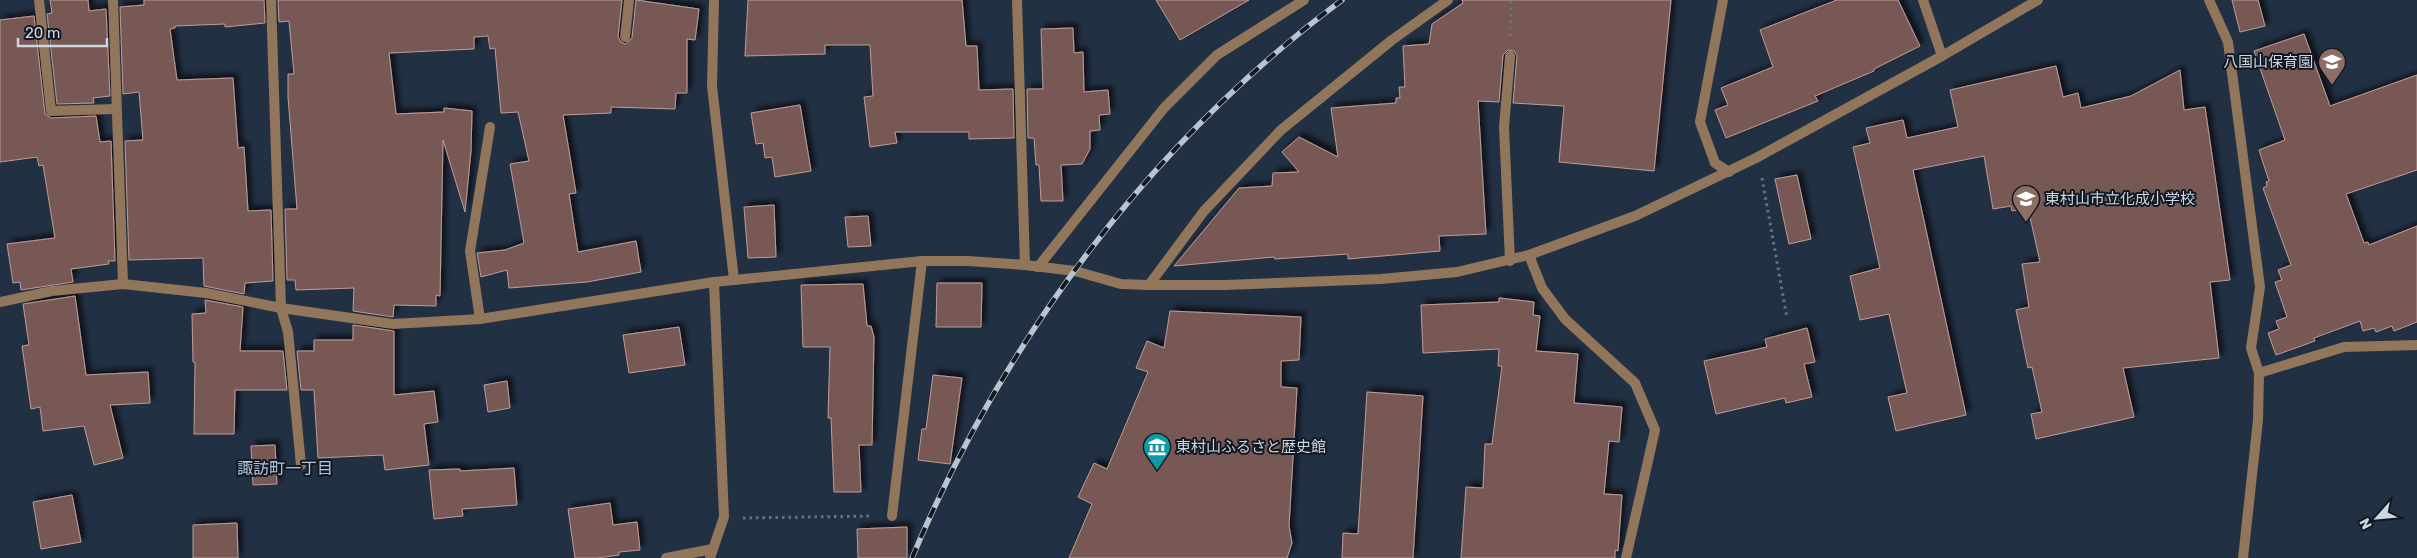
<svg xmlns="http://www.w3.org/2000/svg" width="2417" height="558" font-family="Rubik,'Noto Sans JP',sans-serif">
	<defs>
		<filter id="shadow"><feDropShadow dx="4.5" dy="-4.5" stdDeviation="2.5" flood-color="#0009"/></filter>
	</defs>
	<rect width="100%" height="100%" fill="#223044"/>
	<g fill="#775955" stroke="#be9c97" filter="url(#shadow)">
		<polygon points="50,0 88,0 89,11 106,9 110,96 93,98 94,103 57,104 47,14 52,13"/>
		<polygon points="144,0 264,0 265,23 225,27 225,24 175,26 175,28 170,29 177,80 233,78 238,148 244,147 248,211 271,210 273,281 245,283 244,294 204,286 203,258 129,260 125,141 143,140 139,92 123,94 120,7 144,5"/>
		<polygon points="278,0 622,0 618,37 621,42 625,44 632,38 636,0 699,9 695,40 687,39 687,93 676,93 675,109 611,107 611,113 563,115 576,193 569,194 578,252 636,241 641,272 587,282 509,288 507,270 481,277 477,253 505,250 524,243 510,164 529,161 518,112 501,113 495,48 490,49 488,36 474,37 474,49 389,53 396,114 444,112 444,108 472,111 471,151 465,212 443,140 440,296 436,295 436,306 394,305 393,317 353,311 354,288 296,290 295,280 287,280 285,209 297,209 288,97 288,74 294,74 289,21 279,22"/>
		<polygon points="748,0 962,0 966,46 977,46 979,90 1013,89 1014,138 969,139 969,132 895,132 897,143 870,147 864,97 873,96 870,45 825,45 825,54 745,56"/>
		<polygon points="1156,0 1249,0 1180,40"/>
		<polygon points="1462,0 1671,0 1654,171 1559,162 1564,106 1513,103 1517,56 1514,51 1508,50 1503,55 1499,102 1478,101 1486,234 1439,236 1440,251 1348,259 1348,254 1275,259 1274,257 1174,266 1239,188 1272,186 1273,173 1299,172 1282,152 1299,137 1338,157 1331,108 1396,103 1396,98 1400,98 1399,87 1405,87 1403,46 1429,44 1432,24 1463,3"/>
		<polygon points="1837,0 1898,0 1920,46 1874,69 1874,71 1815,96 1818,101 1726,138 1715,110 1728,105 1721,88 1773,67 1760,30"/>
		<polygon points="2232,0 2258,0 2265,26 2240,32"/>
		<polygon points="34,16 45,114 51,118 96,116 100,142 111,141 115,261 108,261 109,264 71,269 73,282 21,290 20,282 13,283 7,244 55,238 43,165 39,166 37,157 0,162 0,20"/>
		<polygon points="1073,28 1074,53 1083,52 1084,92 1108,90 1110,114 1099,115 1100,130 1090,131 1090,149 1082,164 1061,165 1063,201 1041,201 1039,165 1036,165 1034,138 1028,138 1027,89 1043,89 1041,29"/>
		<polygon points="2304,34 2330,106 2417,75 2417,170 2346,194 2364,243 2368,242 2369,245 2417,226 2417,322 2394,331 2392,326 2376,332 2374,328 2363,331 2360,321 2314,338 2315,341 2276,355 2268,333 2279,329 2276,321 2287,317 2275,282 2282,280 2278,270 2291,265 2263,188 2267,186 2266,182 2269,181 2259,150 2285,140 2254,51"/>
		<polygon points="2056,66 2063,97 2078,93 2081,108 2131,96 2180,70 2184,110 2205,107 2230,280 2210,282 2219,358 2123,368 2134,417 2036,439 2031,414 2042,412 2032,367 2028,368 2016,310 2029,307 2022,264 2040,262 2028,208 2012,211 2011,206 1993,209 1984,156 1913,170 1966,415 1896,431 1888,397 1907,393 1889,314 1860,320 1850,276 1880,268 1853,147 1870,143 1866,128 1903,120 1907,138 1958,127 1950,90"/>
		<polygon points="800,105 811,171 775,177 772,157 765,158 763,143 756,144 751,113"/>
		<polygon points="1797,175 1811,239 1789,244 1775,179"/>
		<polygon points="774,205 776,257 748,258 744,207"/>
		<polygon points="868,216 871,246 848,247 845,217"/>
		<polygon points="937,283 982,283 981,327 936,327"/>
		<polygon points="863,284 867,326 871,326 874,337 872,445 859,445 861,492 834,492 831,418 828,418 830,347 803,347 801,285"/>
		<polygon points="75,296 86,375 148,372 150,403 110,405 123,458 94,465 84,426 43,431 40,407 31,409 22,346 29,345 23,304"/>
		<polygon points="1499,298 1534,302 1533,315 1540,316 1536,351 1578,354 1574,403 1622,407 1619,442 1609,441 1604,494 1622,495 1618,551 1615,550 1615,558 1461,558 1466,487 1483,488 1485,444 1492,444 1502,366 1498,366 1499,349 1423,353 1421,305 1499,302"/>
		<polygon points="205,300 243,307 240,351 283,351 287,390 235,390 234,434 194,434 195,362 193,362 192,314 206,313"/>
		<polygon points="1170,311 1301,317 1299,360 1281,361 1281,387 1297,388 1289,526 1292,543 1287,558 1069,558 1092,504 1078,497 1094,463 1107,469 1148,372 1136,368 1147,341 1164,348"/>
		<polygon points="353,325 394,331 394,395 434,391 438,422 424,424 429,465 385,470 383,455 318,458 314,390 301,390 297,351 314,351 314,340 353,340"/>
		<polygon points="679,327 685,365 629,373 623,335"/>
		<polygon points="1807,328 1815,362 1804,364 1812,397 1786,403 1785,398 1716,414 1704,361 1767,347 1765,339"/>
		<polygon points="933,375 962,378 950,464 918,460 922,429 926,429"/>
		<polygon points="507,381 510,408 488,412 484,385"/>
		<polygon points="1367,392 1423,396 1413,558 1342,558 1343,533 1358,534"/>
		<polygon points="275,445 277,484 253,485 251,446"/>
		<polygon points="514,468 517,505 462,509 463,516 434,519 429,470 460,469 460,471"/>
		<polygon points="72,495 81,542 41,549 33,502"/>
		<polygon points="610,503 613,525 637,522 640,550 619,552 619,555 597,558 575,558 568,509"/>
		<polygon points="237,523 238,558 193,558 193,525"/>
		<polygon points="907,527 907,558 858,558 857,529"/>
	</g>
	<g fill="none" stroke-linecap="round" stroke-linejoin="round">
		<g stroke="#667383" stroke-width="3" stroke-dasharray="2.5 4" stroke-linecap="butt">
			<polyline points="1510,36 1511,0"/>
			<polyline points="1762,178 1787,318"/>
			<polyline points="743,518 872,516"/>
		</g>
		<g stroke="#91765b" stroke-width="10">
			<polyline points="39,0 51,111 116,109"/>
			<polyline points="113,0 123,284"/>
			<polyline points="271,0 281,308 288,332 301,465"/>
			<polyline points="714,0 712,86 734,280"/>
			<polyline points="1017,0 1025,265"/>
			<polyline points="1723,0 1700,122 1715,163 1729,172"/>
			<polyline points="1923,0 1942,56"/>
			<polyline points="2209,0 2228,42 2260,287 2251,348 2259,373 2258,420 2243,558"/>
			<polyline points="625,37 629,0"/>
			<polyline points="1510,56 1504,127 1510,261"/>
			<polyline points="1529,255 1542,288 1565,319 1635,383 1655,430 1626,558"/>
			<polyline points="1038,267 1164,108 1217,55 1304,0"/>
			<polyline points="1149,285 1204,211 1281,130 1392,40 1448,0"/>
			<polyline points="0,302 52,291 123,284 206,293 281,308 393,324 480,319 714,282 922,261 968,261 1025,265 1075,271 1121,284 1149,285 1225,285 1381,279 1457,272 1529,255 1635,216 1756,158 1942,56 2038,0"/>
			<polyline points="480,319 470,251 490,127"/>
			<polyline points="2259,373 2344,347 2417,345"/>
			<polyline points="892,516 922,261"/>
			<polyline points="666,558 713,549"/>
			<polyline points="710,558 724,517 714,282"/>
		</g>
		<defs>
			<path id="rail" d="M912,558C1004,339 1151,142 1342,0"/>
		</defs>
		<use href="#rail" stroke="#bac4d1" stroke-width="5.5"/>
		<use href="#rail" stroke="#111821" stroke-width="4" stroke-dasharray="11" stroke-linecap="butt"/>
	</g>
	<defs>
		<symbol id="school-pin" viewBox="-11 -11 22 30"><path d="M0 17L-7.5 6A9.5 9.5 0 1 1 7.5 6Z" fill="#8d6e63" stroke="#111821"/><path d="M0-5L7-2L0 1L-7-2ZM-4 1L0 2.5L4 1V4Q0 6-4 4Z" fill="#fff"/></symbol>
		<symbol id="museum-pin" viewBox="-11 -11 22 30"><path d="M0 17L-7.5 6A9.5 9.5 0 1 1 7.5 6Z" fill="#0f9aa8" stroke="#111821"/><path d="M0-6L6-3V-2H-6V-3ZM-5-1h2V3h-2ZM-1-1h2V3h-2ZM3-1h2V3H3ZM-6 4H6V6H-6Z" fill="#fff"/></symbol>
	</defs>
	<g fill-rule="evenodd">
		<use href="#school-pin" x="2316" y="46" width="32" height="43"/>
		<use href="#school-pin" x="2010" y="183" width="32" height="43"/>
		<use href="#museum-pin" x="1141" y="431" width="32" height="43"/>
	</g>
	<g text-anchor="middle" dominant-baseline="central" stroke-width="4" stroke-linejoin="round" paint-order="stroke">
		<g font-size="15" fill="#cdd7e3" stroke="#111821" text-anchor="start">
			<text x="2313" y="62" text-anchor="end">八国山保育園</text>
			<text x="2045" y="199">東村山市立化成小学校</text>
			<text x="1176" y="447">東村山ふるさと歴史館</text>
		</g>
		<g font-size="16" fill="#b3c5de" stroke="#111821">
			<text x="285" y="468">諏訪町一丁目</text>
		</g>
	</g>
	<g transform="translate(2377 518) rotate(243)" stroke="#111821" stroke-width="4" paint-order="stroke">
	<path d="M0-4L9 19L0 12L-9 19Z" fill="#cdd7e3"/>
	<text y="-8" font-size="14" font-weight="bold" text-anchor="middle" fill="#cdd7e3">N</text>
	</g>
	<path d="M18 38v8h89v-8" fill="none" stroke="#cdd7e3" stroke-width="2.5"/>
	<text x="25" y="38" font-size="15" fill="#cdd7e3" stroke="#111821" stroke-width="4" paint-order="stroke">20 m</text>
</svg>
